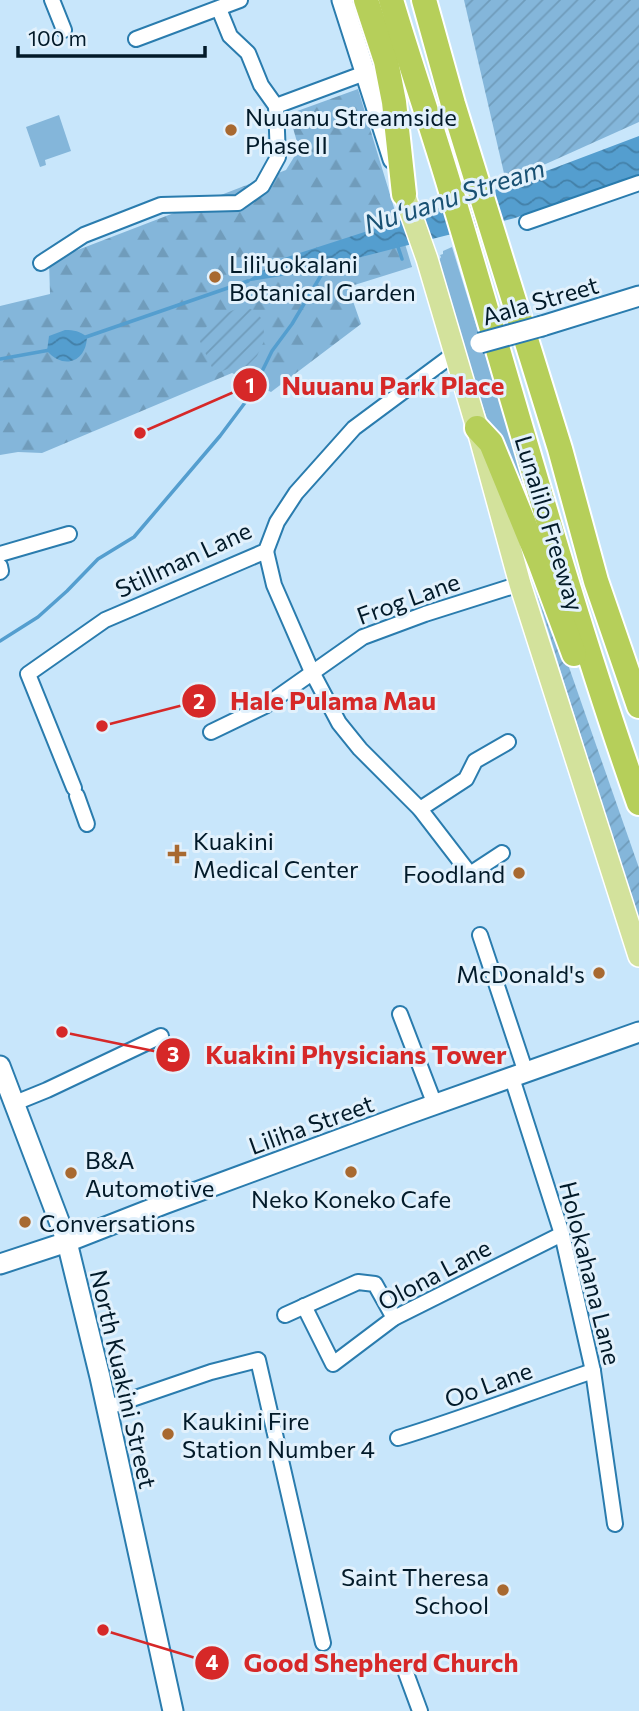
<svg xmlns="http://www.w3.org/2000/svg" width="639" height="1711" font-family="Commissioner,sans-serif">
	<defs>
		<pattern id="forest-firs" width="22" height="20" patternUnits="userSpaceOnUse" patternTransform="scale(1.75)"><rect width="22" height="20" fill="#84b6da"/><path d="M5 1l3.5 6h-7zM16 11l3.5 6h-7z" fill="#709cbb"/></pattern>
		<pattern id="garden-furrows" width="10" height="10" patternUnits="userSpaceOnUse" patternTransform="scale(1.75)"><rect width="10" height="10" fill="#84b6da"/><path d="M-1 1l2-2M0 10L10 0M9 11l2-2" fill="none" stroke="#709cbb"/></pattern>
		<pattern id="water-waves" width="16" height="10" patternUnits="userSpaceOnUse" patternTransform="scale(1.75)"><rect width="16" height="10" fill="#549ecf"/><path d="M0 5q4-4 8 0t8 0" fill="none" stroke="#4380a8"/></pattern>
	</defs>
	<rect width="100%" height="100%" fill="#c8e6fb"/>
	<g fill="#84b6da">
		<polygon points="59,115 71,151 45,160 46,165 40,167 26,127"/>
		<polygon points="452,247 537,523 489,424 472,376 439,260 441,257 440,255 443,254 443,251"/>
	</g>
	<polygon fill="url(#forest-firs)" points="358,89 412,267 348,287 361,324 271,392 232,373 42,453 18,452 0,455 0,306 50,294 49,261 286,170 299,149 289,114"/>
	<g fill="url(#garden-furrows)">
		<polygon points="464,0 639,0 639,122 506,182"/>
		<path d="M243,306L253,310L262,319L265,339L257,356L243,370L230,368L215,374L198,337C212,318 222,315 243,306Z"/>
		<polygon points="526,544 639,868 639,924 522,546"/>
	</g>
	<g fill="url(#water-waves)">
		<polygon points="639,136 639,175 515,218 294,274 245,282 281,259 507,186"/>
		<path d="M65,330C74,330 80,331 87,337C86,362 64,370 47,351L49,336Z"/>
	</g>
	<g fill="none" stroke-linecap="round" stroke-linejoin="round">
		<g stroke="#549ecf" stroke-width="3.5">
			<polyline points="397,244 402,259"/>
			<polyline points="83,338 248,281"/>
			<polyline points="0,359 50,350"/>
			<polyline points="0,641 38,617 67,591 98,559 134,537 220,436 250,396 272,351 292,324 329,262"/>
		</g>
		<defs>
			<g id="street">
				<polyline points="52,0 64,30"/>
				<polyline points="219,9 230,36 248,53 261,85 276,106"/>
				<polyline points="136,39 240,0"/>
				<polyline points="527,222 639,183"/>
				<polyline points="41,263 84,235 161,205 238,203 262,186 278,157 276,106 365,73"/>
				<polyline points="266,551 274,585 312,672 339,723 360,749 420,809 470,874 502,853"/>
				<polyline points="0,554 69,534"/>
				<polyline points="0,566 1,571 0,572"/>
				<polyline points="211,732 265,706 363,637 425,614 520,584"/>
				<polyline points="74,788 28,674 105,620 266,551 277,522 296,493 354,428 455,353"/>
				<polyline points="77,796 87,824"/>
				<polyline points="420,809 466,779 475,761 508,742"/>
				<polyline points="480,935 526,1073"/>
				<polyline points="400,1014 435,1105"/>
				<polyline points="512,1078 562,1234 593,1371 615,1524"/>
				<polyline points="15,1103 47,1090 161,1036"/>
				<polyline points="304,1306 333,1364 394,1318 562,1234"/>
				<polyline points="285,1315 358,1282 375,1284 394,1318"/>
				<polyline points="106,1408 211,1372 258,1360 323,1643"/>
				<path d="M398,1438C464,1418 528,1393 593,1371"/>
				<polyline points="406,1673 420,1711"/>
			</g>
			<g id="secondary">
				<polyline points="342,0 393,159"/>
				<polyline points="542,326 639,296"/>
				<polyline points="0,1066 67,1242 100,1377 173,1711"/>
				<polyline points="0,1264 67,1242 164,1204 408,1114 639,1032"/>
			</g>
			<polyline id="primary" points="404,194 427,259 480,438 520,584 639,956"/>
			<g id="highway">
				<polyline points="366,0 386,61 394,102 404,194"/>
				<path d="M391,0C410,64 432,127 451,191C513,396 568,602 639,803"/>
				<polyline points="424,0 453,104 560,449 596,581 639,706"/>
				<polyline points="477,428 491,443 541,565 574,654"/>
			</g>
		</defs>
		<use href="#street" stroke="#2a7cae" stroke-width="18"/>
		<use href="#secondary" stroke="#2a7cae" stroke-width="23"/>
		<use href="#primary" stroke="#fff" stroke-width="24"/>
		<use href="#highway" stroke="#fff" stroke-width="28"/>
		<use href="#street" stroke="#fff" stroke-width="14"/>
		<use href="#secondary" stroke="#fff" stroke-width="19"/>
		<use href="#primary" stroke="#d3e29c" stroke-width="21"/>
		<use href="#highway" stroke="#b6cf5a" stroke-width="24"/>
		<defs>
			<polyline id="secondary-bridge" points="480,343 542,326"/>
		</defs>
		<use href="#secondary-bridge" stroke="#2a7cae" stroke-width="23" stroke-linecap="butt"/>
		<use href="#secondary-bridge" stroke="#fff" stroke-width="19"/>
	</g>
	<g fill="#a86930" stroke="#e2f1fc" stroke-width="2.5">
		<circle cx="231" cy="130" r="7"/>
		<circle cx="215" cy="277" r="7"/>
		<path d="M173.5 843.5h7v7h7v7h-7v7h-7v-7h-7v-7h7z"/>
		<circle cx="519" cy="873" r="7"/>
		<circle cx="599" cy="973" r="7"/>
		<circle cx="351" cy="1172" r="7"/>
		<circle cx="71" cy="1173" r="7"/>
		<circle cx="25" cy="1222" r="7"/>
		<circle cx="168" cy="1434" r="7"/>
		<circle cx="503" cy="1590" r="7"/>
	</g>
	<g text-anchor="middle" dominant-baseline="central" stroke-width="6" stroke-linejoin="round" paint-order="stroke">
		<g font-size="24" fill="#021a29" stroke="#e2f1fc" text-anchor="start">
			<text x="245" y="116">Nuuanu Streamside<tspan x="245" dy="28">Phase II</tspan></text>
			<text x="229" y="263">Lili'uokalani<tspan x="229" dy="28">Botanical Garden</tspan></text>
			<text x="193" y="840">Kuakini<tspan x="193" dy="28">Medical Center</tspan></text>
			<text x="505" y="873" text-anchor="end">Foodland</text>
			<text x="585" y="973" text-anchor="end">McDonald's</text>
			<text x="85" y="1159">B&amp;A<tspan x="85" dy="28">Automotive</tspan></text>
			<text x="351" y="1198" text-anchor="middle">Neko Koneko Cafe</text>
			<text x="39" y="1222">Conversations</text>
			<text x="182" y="1420">Kaukini Fire<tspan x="182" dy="28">Station Number 4</tspan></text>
			<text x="489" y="1576" text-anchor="end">Saint Theresa<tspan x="489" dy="28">School</tspan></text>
		</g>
		<g font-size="24" fill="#021a29" stroke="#e2f1fc">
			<text transform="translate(540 300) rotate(-16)">Aala Street</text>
			<text transform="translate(550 523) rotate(73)">Lunalilo Freeway</text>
			<text transform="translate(183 559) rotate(-25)">Stillman Lane</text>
			<text transform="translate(408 598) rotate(-20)">Frog Lane</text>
			<text transform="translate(311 1124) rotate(-20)">Liliha Street</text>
			<text transform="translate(591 1273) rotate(76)">Holokahana Lane</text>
			<text transform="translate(434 1274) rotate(-28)">Olona Lane</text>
			<text transform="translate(124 1379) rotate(77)">North Kuakini Street</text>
			<text transform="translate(488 1384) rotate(-20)">Oo Lane</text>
		</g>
		<g font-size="26" font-style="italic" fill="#195173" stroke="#e2f1fc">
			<text transform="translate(454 195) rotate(-18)">Nuʻuanu Stream</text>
		</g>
	</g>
	<path fill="none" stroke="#d62828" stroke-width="2.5" d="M140 433L250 385M102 726L199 701M62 1032L173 1055M103 1630L212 1663"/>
	<g fill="#d62828" stroke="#e2f1fc" stroke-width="2.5">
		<circle cx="140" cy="433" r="7"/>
		<circle cx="102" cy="726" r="7"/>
		<circle cx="62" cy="1032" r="7"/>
		<circle cx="103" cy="1630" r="7"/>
		<circle cx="250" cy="385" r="18"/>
		<circle cx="199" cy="701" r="18"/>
		<circle cx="173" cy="1055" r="18"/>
		<circle cx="212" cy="1663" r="18"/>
	</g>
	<g font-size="21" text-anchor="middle" font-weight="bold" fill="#fff">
		<text x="250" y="393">1</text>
		<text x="199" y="709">2</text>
		<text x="173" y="1062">3</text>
		<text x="212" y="1670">4</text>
	</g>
	<g font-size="26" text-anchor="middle" font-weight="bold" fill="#d62828" stroke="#e2f1fc" stroke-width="6" stroke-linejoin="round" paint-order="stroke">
		<text x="393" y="395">Nuuanu Park Place</text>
		<text x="333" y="710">Hale Pulama Mau</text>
		<text x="356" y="1064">Kuakini Physicians Tower</text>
		<text x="381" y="1672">Good Shepherd Church</text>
	</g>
	<path d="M18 46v10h187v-10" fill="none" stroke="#021a29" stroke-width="3.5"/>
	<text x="28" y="46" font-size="21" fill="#021a29" stroke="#e2f1fc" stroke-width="5" paint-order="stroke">100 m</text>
</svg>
